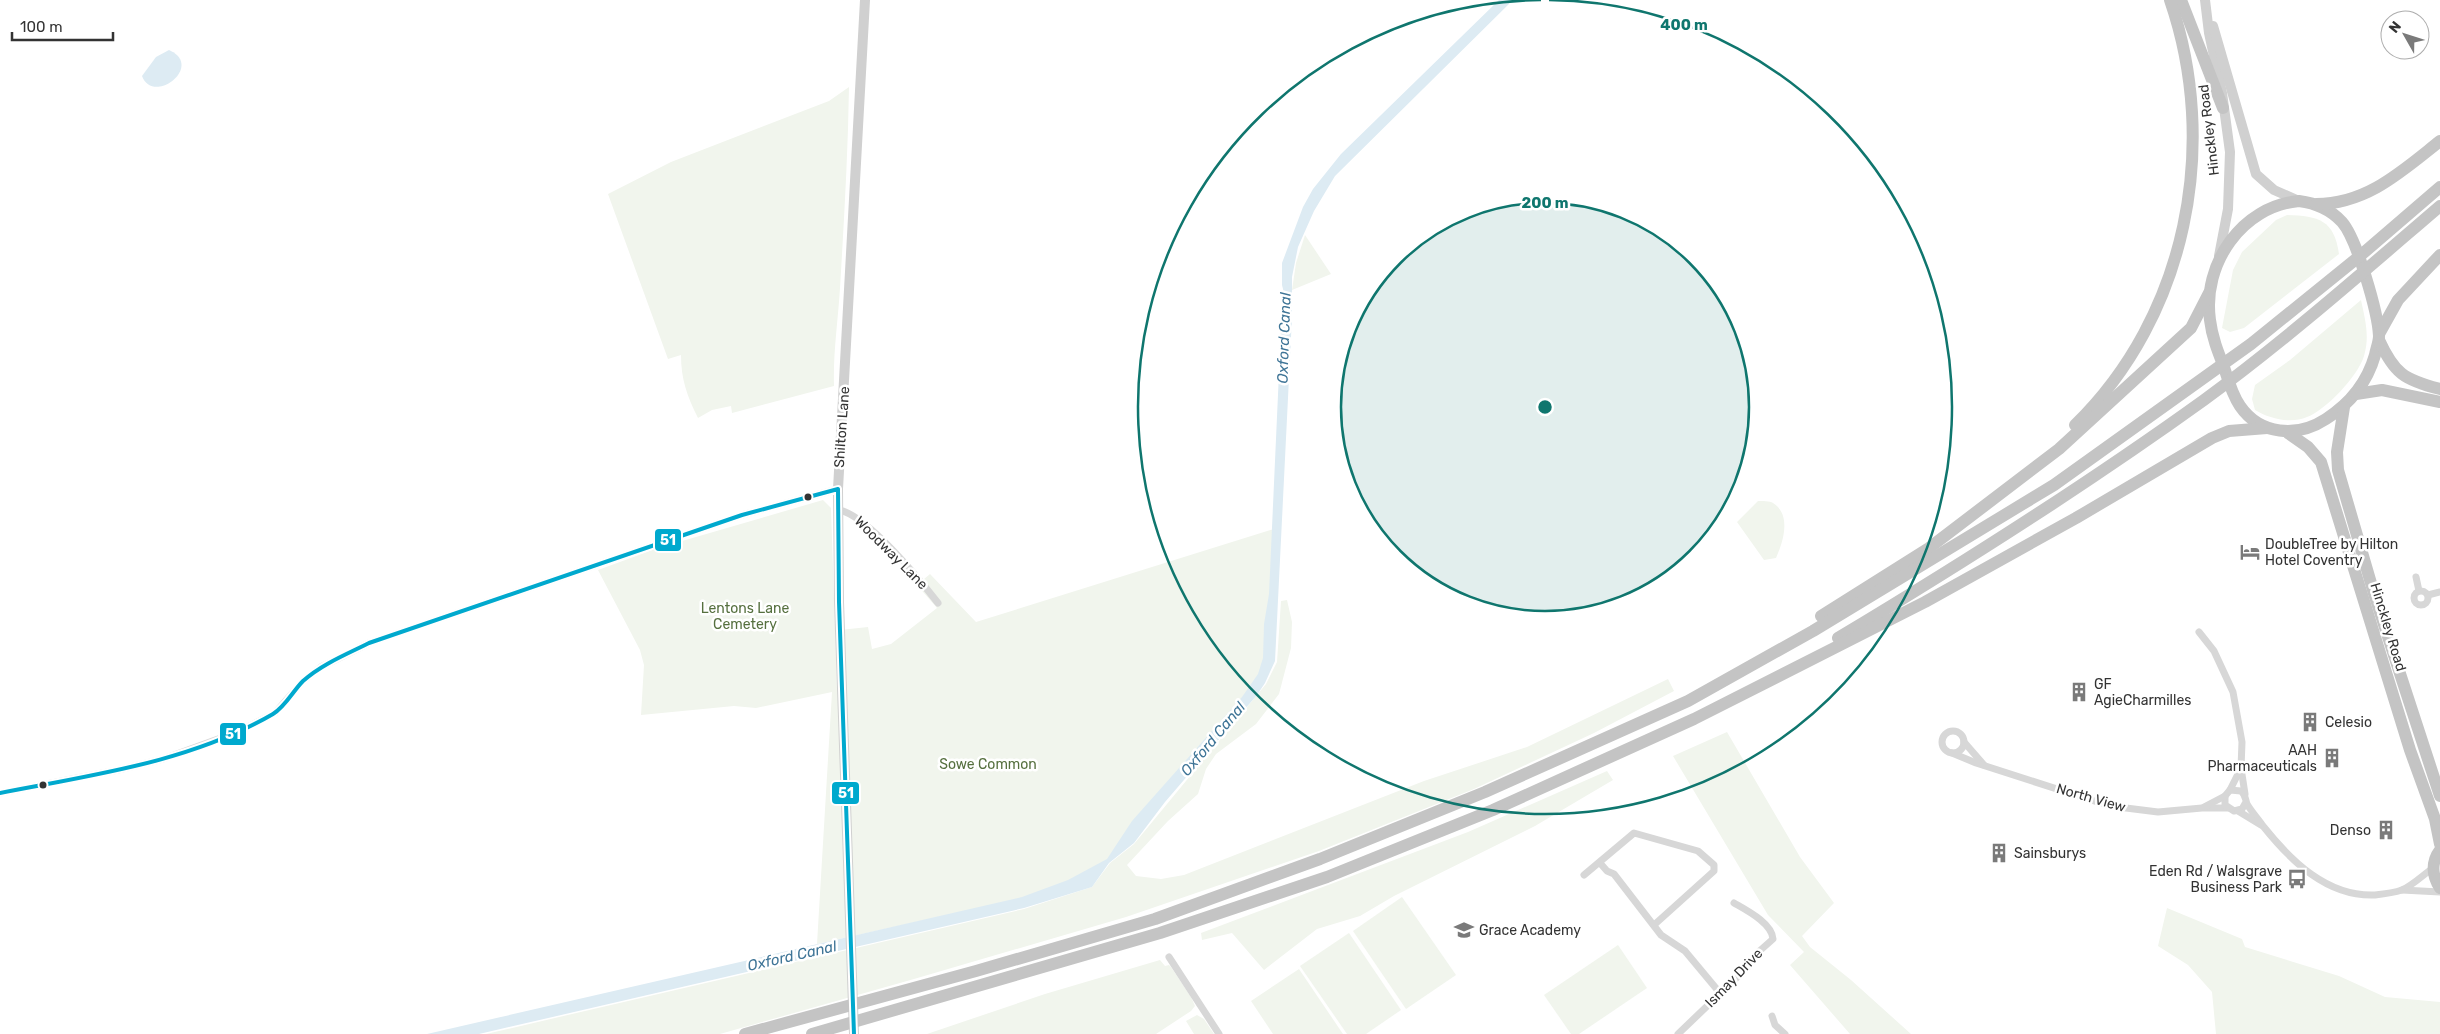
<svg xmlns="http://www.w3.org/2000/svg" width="2440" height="1034" font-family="Rubik,sans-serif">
	<rect width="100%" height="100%" fill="#fff"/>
	<g fill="#f1f5ed">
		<path d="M849,87C848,154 844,221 840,288C838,321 833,353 834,386L732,413L731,406L712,410L698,418C687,396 681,379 681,355L668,359L608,194L671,162L829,101Z"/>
		<path d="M2287,215C2319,216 2334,220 2339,254L2244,328L2230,332L2222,328L2233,270L2242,252L2276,220Z"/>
		<polygon points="1305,235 1331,274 1292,290 1296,263"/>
		<path d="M2361,300C2365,319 2370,336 2364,356C2358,376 2326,410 2307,417C2291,424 2270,419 2255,410L2252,399L2255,385L2290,360Z"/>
		<polygon points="823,500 831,508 837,691 840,630 868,627 872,649 891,644 937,608 917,585 930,574 976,622 1277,528 1267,669 1119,851 1068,888 817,944 832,692 756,708 734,706 641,715 644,665 640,650 598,570 658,548"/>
		<path d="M1758,501C1762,501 1770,501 1773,503C1792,515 1783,542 1776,558L1764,560L1737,522Z"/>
		<polygon points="1287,600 1292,622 1291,648 1279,694 1256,724 1216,754 1206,769 1198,794 1168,821 1127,865 1136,876 1161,879 1184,875 1424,781 1527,747 1668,679 1674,691 1594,733 1474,789 1319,851 1126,917 914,979 720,1034 486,1034 1024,909 1092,887 1110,863 1134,844 1266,684 1277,662 1281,601"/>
		<polygon points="1727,732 1800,857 1834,903 1802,936 1810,947 1851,980 1911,1034 1850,1034 1790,965 1804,952 1768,915 1673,756"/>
		<polygon points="1607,771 1613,780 1535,826 1394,896 1360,916 1317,929 1264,970 1232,933 1202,940 1201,933 1468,832"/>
		<polygon points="1402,897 1456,975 1406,1009 1353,931"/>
		<polygon points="2167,908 2242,939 2245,947 2339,976 2385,997 2440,1002 2440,1034 2216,1034 2212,992 2188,965 2158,946"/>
		<polygon points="1349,933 1401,1010 1366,1034 1347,1034 1300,966"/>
		<polygon points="1618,945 1647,988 1579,1034 1571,1034 1544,995"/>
		<polygon points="1160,960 1165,966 1169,965 1171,967 1191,997 1195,1006 1191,1011 1156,1034 927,1034 1045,994"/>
		<polygon points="1299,969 1343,1034 1273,1034 1251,1001"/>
		<polygon points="1197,1015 1204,1019 1214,1034 1194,1034 1186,1021"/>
	</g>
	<g fill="#ddebf3">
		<polygon points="1499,0 1513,0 1335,176 1314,211 1298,247 1292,277 1292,317 1275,661 1265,683 1257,695 1165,802 1134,843 1109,863 1092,887 1024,908 479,1034 427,1034 1022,897 1068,880 1107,859 1132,821 1242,697 1258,674 1263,658 1264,624 1269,594 1282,306 1285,297 1282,285 1282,263 1303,207 1313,189 1341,154"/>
		<path d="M169,50C205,66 153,106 142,76L156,57Z"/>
	</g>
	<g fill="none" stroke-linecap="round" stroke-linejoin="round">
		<g stroke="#d7d7d7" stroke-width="7">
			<path d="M839,510C867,515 920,580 938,603"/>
			<polyline points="2416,577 2419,591"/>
			<circle cx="2421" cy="598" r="7"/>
			<polyline points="2428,595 2440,592"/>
			<polyline points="2199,632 2214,651 2233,692 2242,742 2241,768 2245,794"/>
			<circle cx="1953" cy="742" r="11"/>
			<polyline points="1964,742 1984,765"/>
			<polyline points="1952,753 1976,763 2110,806 2158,812 2202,808 2228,808"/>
			<polyline points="2230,790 2241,768"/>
			<polyline points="0,793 118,770 163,759 240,731 275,713 303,681 321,667 369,643 742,515 838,489"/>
			<path d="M2246,802L2242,809L2234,811L2225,805V796L2230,790L2241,791C2246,795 2245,799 2247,804C2251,811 2258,819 2263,826C2291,861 2327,897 2375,895C2384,894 2393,893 2402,890C2413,885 2423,875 2433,868"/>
			<polyline points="2204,807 2225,796"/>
			<polyline points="2238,811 2261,825"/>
			<polyline points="1600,863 1607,871 1614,874 1661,935 1685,951 1720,993"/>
			<polyline points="1584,875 1634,833 1698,851 1714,865 1714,871 1654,925"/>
			<polyline points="2402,890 2440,892"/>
			<polyline points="1169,957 1219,1034"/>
			<polyline points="1772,1016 1775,1025 1785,1034"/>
			<path d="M1678,1034L1750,965L1755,955L1773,939C1772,923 1746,910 1734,903"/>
		</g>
		<g stroke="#d0d0d0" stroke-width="10">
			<polyline points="2205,0 2209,33 2222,93 2230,152 2228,209 2219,256"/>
			<polyline points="2213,26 2256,174 2274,190 2299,201"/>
			<polyline points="854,1034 839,602 838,489 865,0"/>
		</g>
		<g stroke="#c4c4c4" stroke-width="12">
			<polyline points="2181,0 2223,108"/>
			<path d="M2299,201C2315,203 2331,210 2342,222C2357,239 2378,313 2379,336C2379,342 2376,349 2375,355C2367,383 2351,403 2326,419C2297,438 2260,435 2240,406C2232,394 2228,380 2224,367C2218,352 2212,337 2210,320C2202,264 2242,206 2299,201Z"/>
			<path d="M2316,204C2367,204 2402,171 2440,141"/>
			<polyline points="2379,334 2398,300 2440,255"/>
			<path d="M2379,340C2394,373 2404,380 2440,389"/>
			<polyline points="2356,394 2382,390 2440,402"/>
			<polyline points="2344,407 2337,452 2338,470 2375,597 2440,796"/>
			<path d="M2075,425C2187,316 2220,145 2170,0"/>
			<polyline points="2288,433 2308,447 2321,462 2410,750 2435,819 2440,844"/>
			<polyline points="1821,616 1929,548 2059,449 2191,328 2209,293"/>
			<path d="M1838,638C1963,563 2086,485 2204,400C2286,340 2363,272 2440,206"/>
			<path d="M2440,850C2431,862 2432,876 2440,888"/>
			<polyline points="745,1034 976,971 1155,919 1320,859 1485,792 1688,701 1813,631 2054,485 2251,344 2361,255 2440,187"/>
			<polyline points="812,1034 1160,933 1327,877 1493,810 1694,719 1925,602 2076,518 2212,438 2229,431 2267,428"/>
		</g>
		<defs>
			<path id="bus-1" d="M0,793C92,775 191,762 273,714C285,707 293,691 303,681C322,664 347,654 369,643L742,515L838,489L839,602L854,1034"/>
		</defs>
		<use href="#bus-1" stroke="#fff" stroke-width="8"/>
		<use href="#bus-1" stroke="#00a9ce" stroke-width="4"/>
	</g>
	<circle cx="1545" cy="407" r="204" fill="#0f766e" fill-opacity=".12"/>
	<g fill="none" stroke="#0f766e" stroke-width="2.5">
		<circle cx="1545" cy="407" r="204"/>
		<path d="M1549 0A407 407 0 1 1 1541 0"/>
	</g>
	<defs>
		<symbol id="hotel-bare" viewBox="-9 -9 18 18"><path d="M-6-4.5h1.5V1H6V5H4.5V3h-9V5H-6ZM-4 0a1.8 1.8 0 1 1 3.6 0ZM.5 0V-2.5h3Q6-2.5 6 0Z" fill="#7a7a7a" stroke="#fff" stroke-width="2.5" paint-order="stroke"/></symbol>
		<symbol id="building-bare" viewBox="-9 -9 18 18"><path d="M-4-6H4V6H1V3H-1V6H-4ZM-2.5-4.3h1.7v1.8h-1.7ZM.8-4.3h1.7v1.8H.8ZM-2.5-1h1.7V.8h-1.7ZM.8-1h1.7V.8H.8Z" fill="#7a7a7a" stroke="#fff" stroke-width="2.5" paint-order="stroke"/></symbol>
		<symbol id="bus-bare" viewBox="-9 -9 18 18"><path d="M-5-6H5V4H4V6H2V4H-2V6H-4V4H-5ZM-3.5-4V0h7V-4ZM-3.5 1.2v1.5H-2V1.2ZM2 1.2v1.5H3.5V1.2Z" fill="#7a7a7a" stroke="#fff" stroke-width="2.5" paint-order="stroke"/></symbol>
		<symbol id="school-bare" viewBox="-9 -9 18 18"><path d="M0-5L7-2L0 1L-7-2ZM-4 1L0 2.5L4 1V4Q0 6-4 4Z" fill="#7a7a7a" stroke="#fff" stroke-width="2.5" paint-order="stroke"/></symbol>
	</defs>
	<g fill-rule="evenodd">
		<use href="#hotel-bare" x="2236" y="538" width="28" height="28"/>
		<use href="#building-bare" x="2065" y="678" width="28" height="28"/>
		<use href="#building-bare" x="2296" y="708" width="28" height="28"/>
		<use href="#building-bare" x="2318" y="744" width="28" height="28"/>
		<use href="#building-bare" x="2372" y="816" width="28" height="28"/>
		<use href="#building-bare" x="1985" y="839" width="28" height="28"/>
		<use href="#bus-bare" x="2283" y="865" width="28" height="28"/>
		<use href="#school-bare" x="1450" y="916" width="28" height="28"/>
	</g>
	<g fill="#333" stroke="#fff" stroke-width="2">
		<circle cx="808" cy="497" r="4.5"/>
		<circle cx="43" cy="785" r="4.5"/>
	</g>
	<g text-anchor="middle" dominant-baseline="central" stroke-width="5" stroke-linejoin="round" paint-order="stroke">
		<g font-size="14" fill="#333" stroke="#fff">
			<text transform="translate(2209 130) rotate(-97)">Hinckley Road</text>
			<text transform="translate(842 427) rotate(-86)">Shilton Lane</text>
			<text transform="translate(891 553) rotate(45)">Woodway Lane</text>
			<text transform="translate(2388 627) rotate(73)">Hinckley Road</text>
			<text transform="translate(2091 798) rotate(16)">North View</text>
			<text transform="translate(1734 978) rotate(-46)">Ismay Drive</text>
		</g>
		<g font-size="14" fill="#333" stroke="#fff" text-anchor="start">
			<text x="2265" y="544">DoubleTree by Hilton<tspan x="2265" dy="16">Hotel Coventry</tspan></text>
			<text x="2094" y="684">GF<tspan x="2094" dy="16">AgieCharmilles</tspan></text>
			<text x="2325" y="722">Celesio</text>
			<text x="2317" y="750" text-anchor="end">AAH<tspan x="2317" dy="16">Pharmaceuticals</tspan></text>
			<text x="2371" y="830" text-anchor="end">Denso</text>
			<text x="2014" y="853">Sainsburys</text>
			<text x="2282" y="871" text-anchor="end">Eden Rd / Walsgrave<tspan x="2282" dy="16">Business Park</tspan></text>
			<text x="1479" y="930">Grace Academy</text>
		</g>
		<g font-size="14" fill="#56703f" stroke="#fff">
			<text x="745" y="608">Lentons Lane<tspan x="745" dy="16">Cemetery</tspan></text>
			<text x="988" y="764">Sowe Common</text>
		</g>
		<g font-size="15" font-style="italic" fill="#3f7597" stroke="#fff">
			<text transform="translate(1284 338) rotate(-88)">Oxford Canal</text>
			<text transform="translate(1213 739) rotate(-50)">Oxford Canal</text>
			<text transform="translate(792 956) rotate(-13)">Oxford Canal</text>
		</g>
	</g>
	<circle cx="1545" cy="407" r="8" fill="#0f766e" stroke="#fff" stroke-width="2.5"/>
	<g font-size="15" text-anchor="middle" font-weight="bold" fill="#0f766e" stroke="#fff" stroke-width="5" stroke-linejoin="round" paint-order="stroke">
		<text x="1684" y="30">400 m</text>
		<text x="1545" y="208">200 m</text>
	</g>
	<g stroke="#fff" stroke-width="2">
		<rect x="654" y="528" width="28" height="24" rx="5" fill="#00a9ce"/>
		<rect x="219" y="722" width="28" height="24" rx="5" fill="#00a9ce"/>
		<rect x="831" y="781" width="29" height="24" rx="5" fill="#00a9ce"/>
	</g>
	<g font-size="14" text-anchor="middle" font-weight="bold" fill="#fff">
		<text x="668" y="545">51</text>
		<text x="233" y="739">51</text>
		<text x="846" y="798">51</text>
	</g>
	<g transform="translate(2405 35) rotate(309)"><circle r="24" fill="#ffffff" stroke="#adadad"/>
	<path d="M0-4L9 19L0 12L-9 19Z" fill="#7a7a7a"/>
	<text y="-8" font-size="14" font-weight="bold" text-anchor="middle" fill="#333333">N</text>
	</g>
	<path d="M12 32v8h101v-8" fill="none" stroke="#333333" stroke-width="2.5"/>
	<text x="20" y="32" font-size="15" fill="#333333" stroke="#ffffff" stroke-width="4" paint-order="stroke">100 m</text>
</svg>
